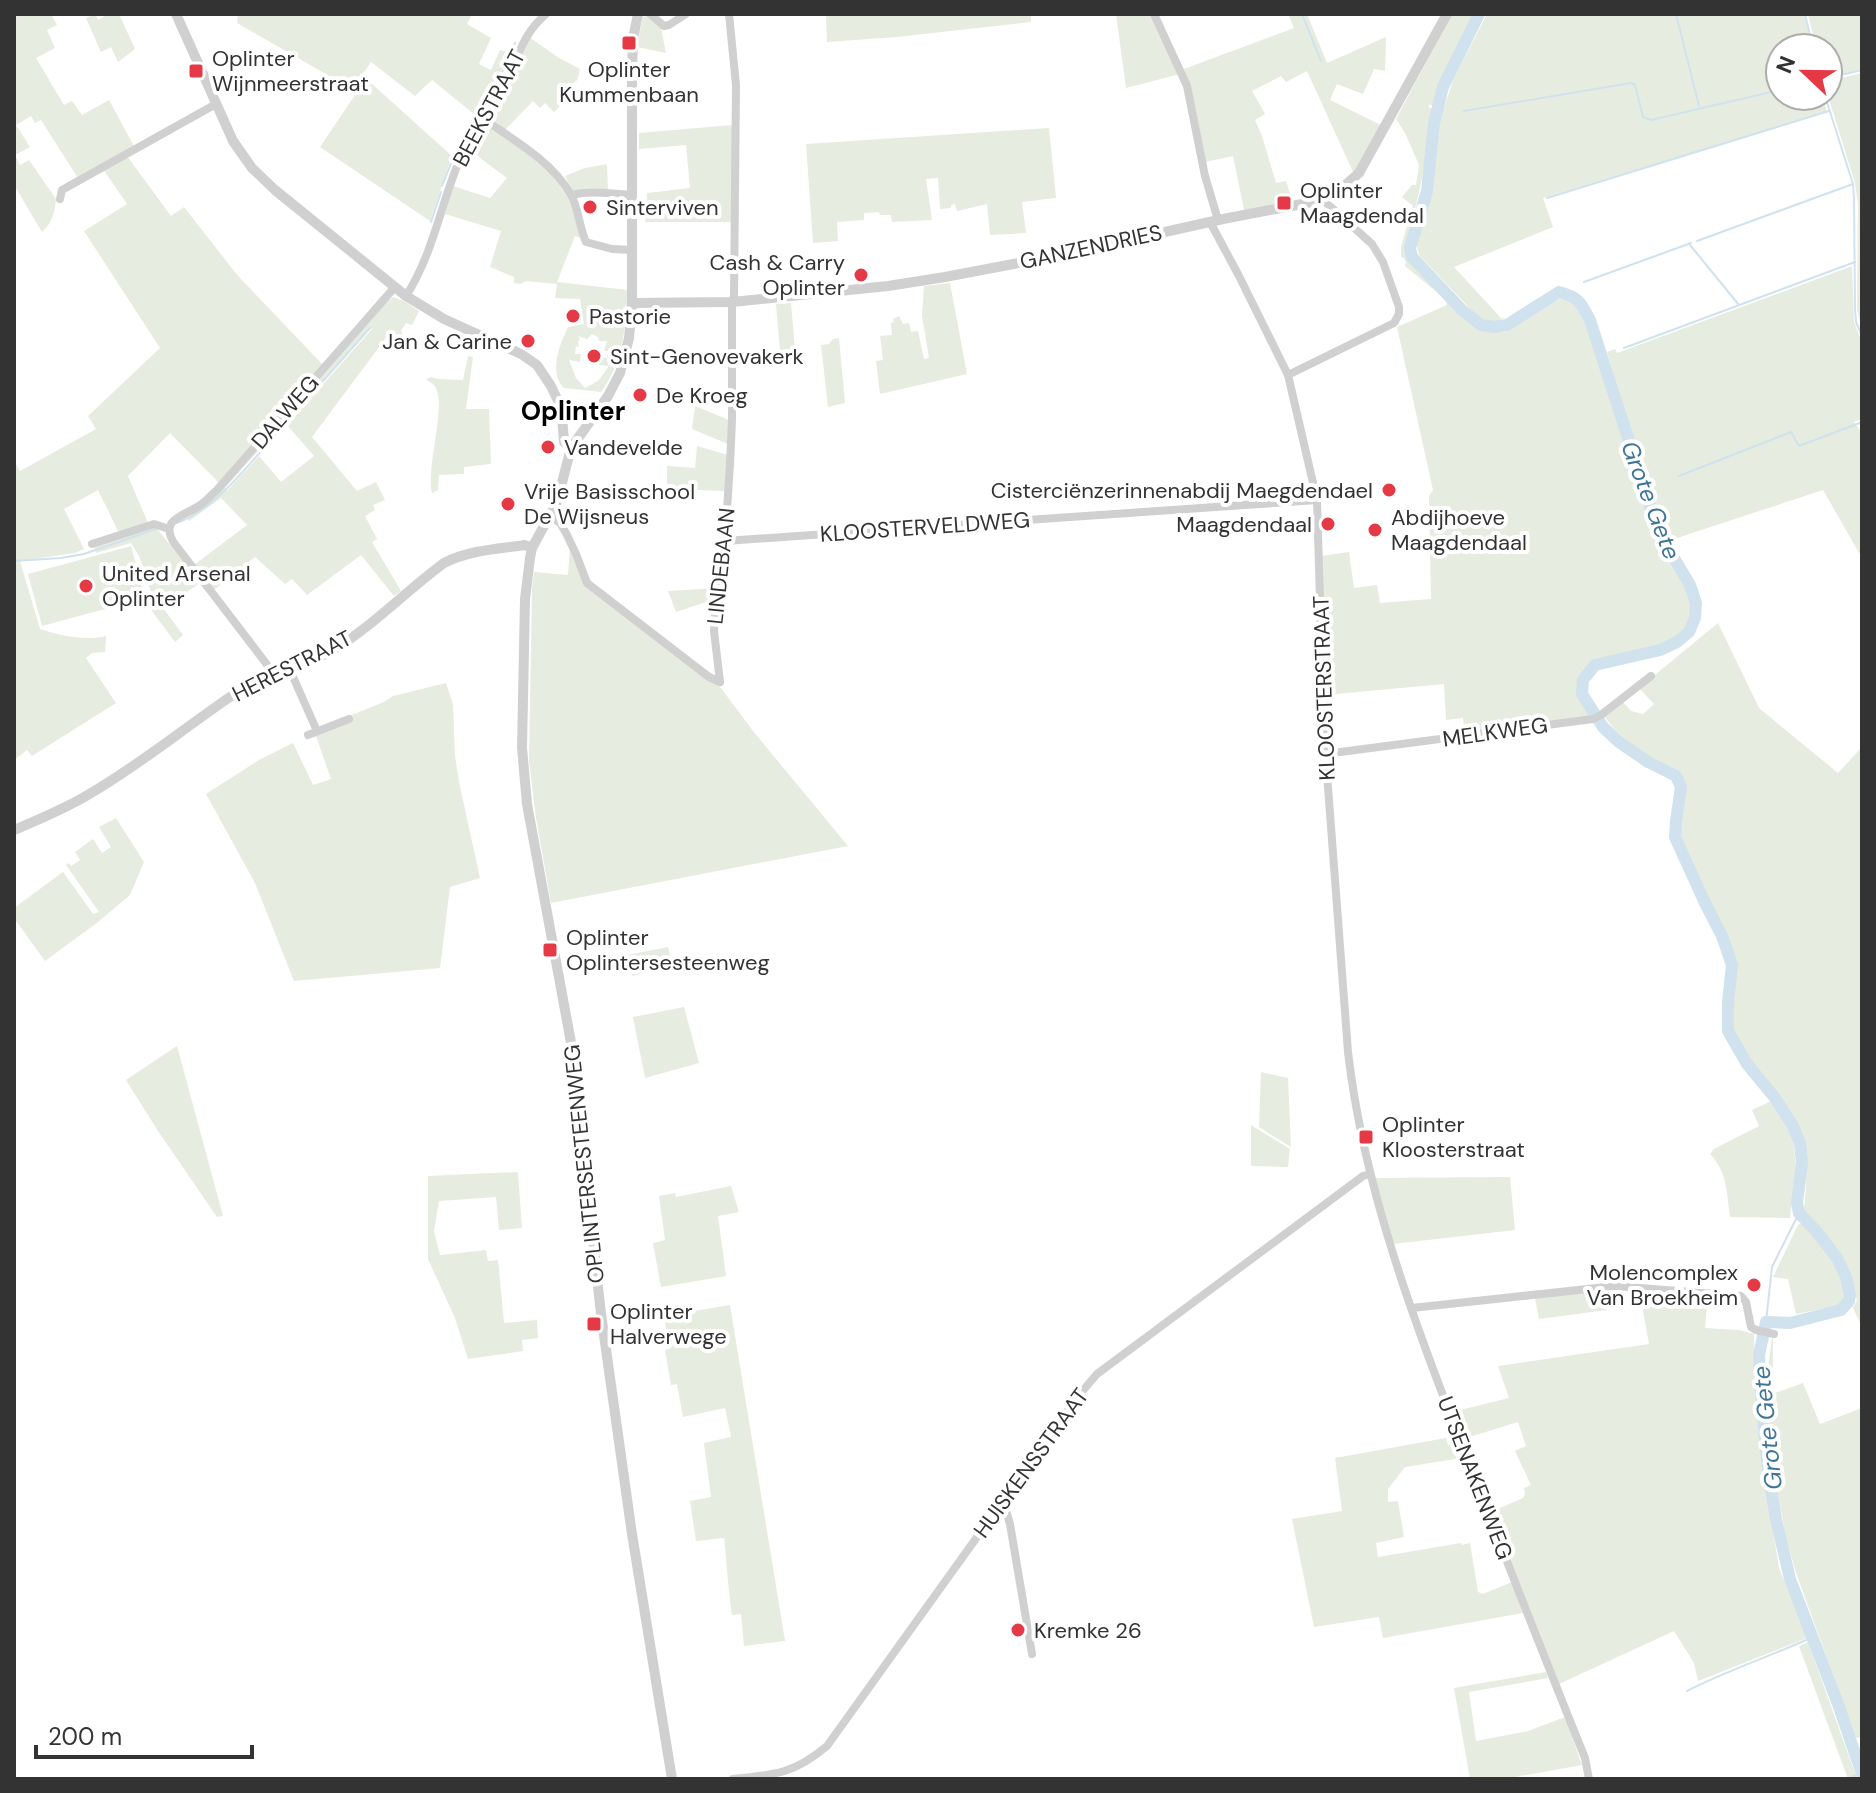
<svg xmlns="http://www.w3.org/2000/svg" width="1876" height="1793" font-family="'DM Sans',sans-serif">
	<rect width="100%" height="100%" fill="#fff"/>
	<g fill="#e6ecdf" fill-rule="evenodd">
		<path d="M14,14H51L57,25L47,30L55,48L36,58L64,105L72,101L82,115L109,100L135,148L78,178L41,120L35,123L31,116L16,125L30,147L15,155L20,165L29,160L56,199C55,212 52,223 42,232L14,185Z"/>
		<polygon points="95,14 98,20 109,14 119,14 135,49 118,62 111,47 101,52 86,18"/>
		<polygon points="238,14 472,14 467,24 491,38 479,64 491,70 500,50 509,53 496,84 474,114 432,80 415,96 371,62 362,75 452,156 430,221 320,147 357,92 237,23"/>
		<polygon points="826,14 1031,14 1031,22 897,37 827,42"/>
		<polygon points="1116,14 1152,14 1180,74 1126,88"/>
		<polygon points="1288,14 1307,14 1327,63 1386,37 1385,71 1374,69 1363,94 1337,84 1330,100 1381,125 1354,174 1307,71 1286,82 1281,76 1252,91 1265,114 1255,120 1262,136 1276,183 1286,181 1293,202 1244,210 1233,156 1205,162 1184,69 1294,28"/>
		<path d="M1452,14H1474L1449,63L1433,105H1429V108L1432,109C1428,128 1427,147 1424,166C1420,194 1411,221 1405,249L1408,260L1464,318L1487,332H1505L1542,308L1564,297L1575,303L1585,322L1654,532C1665,556 1696,586 1692,613C1683,674 1536,630 1592,716L1465,734L1463,718L1446,720L1444,684L1326,695L1322,556L1349,552L1354,588L1377,585L1380,603L1431,599L1429,496L1433,490L1397,327L1447,305L1445,299L1405,266L1406,262L1403,257L1401,258V247L1413,206L1402,197L1412,185H1416L1419,165L1405,133L1396,119Z"/>
		<path d="M1487,14H1804L1812,48H1780V96H1823L1827,112L1543,198L1553,227L1454,267L1501,318H1505C1494,323 1488,323 1478,317L1419,255L1416,241L1432,185L1440,119L1454,78Z"/>
		<polygon points="1808,14 1862,14 1862,69 1828,77 1828,48 1816,48"/>
		<polygon points="647,16 661,28 666,53 637,47 643,17"/>
		<polygon points="529,37 559,58 580,69 577,81 576,80 566,100 554,112 545,103 540,108 533,101 505,130 485,117"/>
		<polygon points="1862,73 1862,329 1857,310 1858,205 1855,183 1828,96 1828,81"/>
		<path d="M483,124C494,129 504,137 514,144C553,172 571,191 582,238L575,236L557,282L628,290C626,325 623,363 601,392L564,388C548,372 560,344 568,327L584,324L580,299L555,298L557,284L526,281L520,284L514,283V277L490,267L501,231L445,214L453,186L490,198L507,178L468,149ZM592,334L598,337L599,341H607L604,351H608L607,358L600,357L599,360L602,361L599,362V365L609,366L598,381L585,388L576,378L569,360L580,362L581,354H575L576,346L579,347L578,342L580,339L578,336L587,339Z"/>
		<polygon points="733,125 733,222 645,222 647,193 690,188 686,145 639,149 639,133"/>
		<polygon points="1049,128 1056,198 1022,202 1026,233 990,235 987,204 957,211 955,204 951,205 951,208 940,209 938,178 926,179 932,220 892,222 891,215 880,215 879,212 864,213 864,220 837,222 838,241 813,243 806,144"/>
		<path d="M127,156L171,216L184,207L238,276L323,365L219,483L170,433L128,476L148,523L119,533L98,490L64,509L84,549L75,553L20,561L40,629C60,636 86,641 106,636L105,652L92,653L86,658L116,703L32,756L27,750L14,760V461L20,471L96,429L88,416L160,348L84,231L127,204L103,169Z"/>
		<polygon points="607,164 608,191 573,192 565,176 585,168"/>
		<polygon points="1852,266 1854,322 1862,342 1862,419 1854,422 1862,433 1862,558 1823,490 1668,541 1645,478 1607,352 1615,349 1617,353"/>
		<polygon points="950,283 967,374 880,394 876,361 883,360 880,336 892,335 891,323 894,322 893,319 899,316 903,324 909,323 911,332 918,331 924,359 929,358 922,316 924,286"/>
		<polygon points="393,297 404,301 419,311 412,325 406,323 401,331 407,341 405,342 388,335 312,437 357,491 376,482 385,500 373,505 375,510 365,516 377,539 372,542 401,591 394,596 361,555 307,595 292,579 285,584 255,557 214,590 194,565 247,525 221,498 189,521 187,518 198,511 259,447 260,449 225,488 227,491 259,456 281,482 314,456 287,425 372,329 369,328 292,414 290,412 385,303"/>
		<polygon points="791,303 795,350 780,351 776,304"/>
		<polygon points="839,338 845,403 828,407 821,345 829,344 833,339"/>
		<path d="M468,356L473,357L466,409H489L491,464L464,467V474L439,475L438,490L432,493C426,468 446,407 436,388C433,383 431,383 426,379L431,377L438,379L463,380Z"/>
		<polygon points="695,406 729,420 728,444 692,429"/>
		<polygon points="697,446 728,455 727,491 667,489 667,466 695,468"/>
		<polygon points="155,526 200,583 163,608 183,635 175,642 146,603 154,596 151,592 139,556 131,543 96,553 94,546"/>
		<polygon points="131,546 145,598 42,626 28,574"/>
		<polygon points="570,547 582,577 721,688 753,731 848,846 551,903 536,818 529,761 532,588 534,572 568,575"/>
		<polygon points="716,588 715,599 676,612 668,591"/>
		<path d="M1718,623L1759,708L1838,773L1862,747V1327L1853,1308L1857,1300L1847,1271L1837,1252L1804,1210C1808,1166 1810,1136 1782,1099C1765,1077 1741,1055 1733,1028C1726,1007 1738,982 1737,961L1682,841C1675,819 1689,801 1683,778C1655,759 1624,745 1605,717L1623,702L1631,711L1643,714L1654,704L1639,688Z"/>
		<polygon points="446,683 453,704 455,756 459,782 480,878 450,887 440,968 294,981 255,883 206,794 259,760 293,743 313,785 331,779 316,736 350,722 349,716 384,702 393,696"/>
		<polygon points="116,818 144,862 130,895 98,922 45,961 14,918 14,908 63,872 93,914 99,912 66,865 69,863 71,866 80,860 75,852 93,839 102,853 111,847 99,827"/>
		<polygon points="668,947 673,967 632,976 628,955"/>
		<polygon points="684,1007 699,1063 645,1078 633,1017"/>
		<polygon points="177,1046 223,1216 217,1217 158,1131 126,1080"/>
		<polygon points="1261,1072 1288,1078 1291,1147 1259,1127"/>
		<path d="M1771,1101L1793,1137L1796,1167L1790,1218L1730,1217C1727,1194 1727,1171 1710,1154L1714,1149L1759,1126L1752,1110Z"/>
		<polygon points="1251,1125 1290,1149 1288,1167 1251,1166"/>
		<polygon points="518,1172 522,1228 499,1230 496,1197 439,1201 434,1231 440,1255 486,1250 488,1261 498,1260 504,1323 537,1320 538,1338 522,1340 523,1351 468,1359 455,1318 428,1259 428,1176"/>
		<polygon points="1510,1177 1515,1230 1393,1244 1375,1178"/>
		<polygon points="731,1186 739,1212 718,1216 726,1276 661,1287 653,1243 665,1240 659,1196 675,1193 676,1197"/>
		<path d="M1802,1223L1809,1226C1823,1248 1845,1272 1845,1299L1841,1305L1796,1314L1788,1279L1773,1277L1798,1225Z"/>
		<polygon points="1639,1289 1708,1295 1705,1328 1739,1330 1754,1334 1756,1401 1765,1480 1779,1568 1807,1638 1698,1681 1694,1663 1674,1631 1559,1684 1491,1512 1523,1498 1525,1494 1524,1488 1531,1485 1515,1451 1526,1446 1518,1422 1463,1439 1452,1412 1509,1398 1498,1366 1649,1344"/>
		<polygon points="1604,1291 1607,1310 1539,1319 1535,1298"/>
		<path d="M730,1305L785,1641L744,1646L741,1614L732,1615C728,1590 727,1564 724,1538L696,1541L690,1501L711,1497L704,1443L731,1437L725,1408L683,1417L677,1384L671,1385L665,1350L670,1349L664,1316Z"/>
		<polygon points="1772,1337 1773,1337 1773,1385 1775,1393 1803,1383 1820,1424 1862,1408 1862,1737 1856,1738 1795,1570 1786,1537 1774,1473 1768,1413 1767,1376"/>
		<polygon points="1446,1438 1448,1445 1456,1444 1462,1458 1405,1467 1388,1489 1388,1502 1398,1501 1404,1537 1376,1543 1378,1557 1461,1543 1462,1545 1470,1543 1478,1592 1483,1594 1512,1582 1523,1613 1383,1638 1379,1617 1314,1627 1292,1519 1342,1511 1335,1458"/>
		<polygon points="1808,1642 1857,1779 1848,1779 1799,1646"/>
		<polygon points="1546,1672 1548,1678 1469,1692 1476,1741 1528,1731 1565,1717 1582,1765 1504,1779 1470,1779 1454,1688"/>
	</g>
	<g fill="none" stroke-linecap="round" stroke-linejoin="round">
		<g stroke="#cfe2ee" stroke-width="2">
			<polyline points="1302,14 1321,61"/>
			<polyline points="1676,14 1699,106"/>
			<polyline points="1805,14 1813,48"/>
			<polyline points="1828,78 1862,70"/>
			<polyline points="1825,96 1853,184 1854,199 1855,309 1856,322 1862,336"/>
			<polyline points="1464,111 1631,83 1635,85 1643,117 1651,120 1780,90"/>
			<polyline points="474,116 500,77 515,43"/>
			<polyline points="459,146 471,121"/>
			<polyline points="442,186 454,156"/>
			<polyline points="1547,198 1829,111"/>
			<polyline points="431,222 441,192"/>
			<polyline points="1697,241 1853,184"/>
			<polyline points="1690,245 1739,305"/>
			<polyline points="1584,282 1691,243"/>
			<polyline points="1624,348 1855,262"/>
			<polyline points="292,416 370,328"/>
			<polyline points="267,444 288,420"/>
			<polyline points="1679,476 1791,432 1799,446 1862,422"/>
			<path d="M177,523C214,508 237,478 263,449"/>
			<polyline points="14,561 61,558 84,554 156,529"/>
			<polyline points="1849,1301 1852,1306"/>
			<polyline points="1766,1322 1772,1267 1799,1213"/>
			<polyline points="1861,1325 1862,1329"/>
			<path d="M1687,1691C1728,1670 1771,1656 1813,1637"/>
			<polyline points="1853,1776 1862,1774"/>
		</g>
		<path stroke="#cfe2ee" stroke-width="12" d="M1479,14L1443,87L1434,123L1427,191L1410,248L1412,257L1462,310L1481,325L1494,327L1507,325L1559,292C1579,297 1581,303 1590,320L1658,531L1690,585L1696,603L1695,618L1689,632L1677,642L1660,650L1595,665L1583,680L1582,694L1603,727L1619,742L1648,762L1676,776L1681,787L1676,821L1675,837L1705,903L1722,936L1732,965L1728,1003V1031L1747,1064L1775,1098L1793,1126L1800,1143L1802,1163L1797,1203L1799,1213L1817,1232L1837,1258L1846,1277L1850,1295L1849,1301L1841,1310L1790,1323L1766,1322L1759,1355L1761,1396L1768,1470L1776,1519L1790,1579L1838,1704L1862,1774"/>
		<g stroke="#d0d0d0" stroke-width="8">
			<polyline points="650,14 664,26 669,25 686,14"/>
			<polyline points="1154,14 1187,86 1205,176 1218,220"/>
			<path d="M482,118C512,139 552,161 571,195C579,209 579,227 586,242L612,249L632,250"/>
			<path d="M571,195C592,190 611,194 633,195"/>
			<polyline points="60,199 62,190 216,104"/>
			<path d="M1210,222L1239,276L1288,375L1317,500L1324,734L1348,1052C1364,1191 1415,1323 1465,1453C1504,1555 1544,1656 1585,1758L1589,1779"/>
			<path d="M406,296C434,253 441,201 462,154C468,141 474,129 482,117C490,105 500,94 506,81C520,54 522,35 546,14"/>
			<polyline points="1288,375 1394,323 1399,314 1399,307 1383,262 1372,244 1323,200"/>
			<polyline points="550,516 560,523 566,533 576,554 587,583 709,677 720,682"/>
			<polyline points="725,541 1317,500"/>
			<polyline points="92,544 154,524 169,529"/>
			<polyline points="290,670 317,731"/>
			<path d="M275,675L174,543C160,520 181,517 197,507C205,503 210,496 217,490L394,288"/>
			<polyline points="720,682 714,631 715,614 725,541 730,464 732,420 732,302 734,296 736,85 729,14"/>
			<polyline points="308,735 349,719"/>
			<polyline points="1325,754 1593,719 1601,715 1651,676"/>
			<polyline points="1412,1308 1615,1286 1741,1296 1746,1302 1751,1327 1756,1330 1774,1334"/>
			<polyline points="1003,1501 1010,1524 1032,1654"/>
			<path d="M733,1779C774,1775 794,1774 827,1746L1079,1395L1097,1374L1363,1176L1370,1174"/>
		</g>
		<g stroke="#d0d0d0" stroke-width="10">
			<polyline points="176,14 233,141 252,168 275,190 406,296 444,319 521,354 537,365 551,386 558,401 562,416 564,442 571,448"/>
			<polyline points="638,14 633,39 632,72 632,305 629,338 620,373 608,396 571,448 557,502 532,548 530,558 525,599 522,748 527,804 572,1048 601,1314 632,1534 672,1779"/>
			<polyline points="632,303 732,302 888,286 945,277 1071,253 1223,219 1323,200 1341,189 1359,173 1447,14"/>
			<path d="M14,830C40,819 67,808 91,793C139,765 182,730 227,699C260,676 299,670 333,650C373,626 406,591 444,563C469,550 498,549 525,545L532,548"/>
		</g>
	</g>
	<g fill="#e63946" stroke="#fff" stroke-width="3">
		<rect x="621" y="35" width="16" height="16" rx="4"/>
		<rect x="188" y="63" width="16" height="16" rx="4"/>
		<rect x="1276" y="195" width="16" height="16" rx="4"/>
		<circle cx="590" cy="207" r="8"/>
		<circle cx="861" cy="275" r="8"/>
		<circle cx="573" cy="316" r="8"/>
		<circle cx="528" cy="341" r="8"/>
		<circle cx="594" cy="356" r="8"/>
		<circle cx="640" cy="395" r="8"/>
		<circle cx="548" cy="447" r="8"/>
		<circle cx="1389" cy="490" r="8"/>
		<circle cx="508" cy="504" r="8"/>
		<circle cx="1328" cy="524" r="8"/>
		<circle cx="1375" cy="530" r="8"/>
		<circle cx="86" cy="586" r="8"/>
		<rect x="542" y="942" width="16" height="16" rx="4"/>
		<rect x="1358" y="1129" width="16" height="16" rx="4"/>
		<circle cx="1754" cy="1285" r="8"/>
		<rect x="586" y="1316" width="16" height="16" rx="4"/>
		<circle cx="1018" cy="1630" r="8"/>
	</g>
	<g text-anchor="middle" dominant-baseline="central" stroke-width="8" stroke-linejoin="round" paint-order="stroke">
		<g font-size="22" fill="#333" stroke="#fff" text-anchor="start">
			<text x="212" y="58">Oplinter<tspan x="212" dy="25">Wijnmeerstraat</tspan></text>
			<text x="629" y="69" text-anchor="middle">Oplinter<tspan x="629" dy="25">Kummenbaan</tspan></text>
			<text x="1300" y="190">Oplinter<tspan x="1300" dy="25">Maagdendal</tspan></text>
			<text x="606" y="207">Sinterviven</text>
			<text x="845" y="262" text-anchor="end">Cash &amp; Carry<tspan x="845" dy="25">Oplinter</tspan></text>
			<text x="589" y="316">Pastorie</text>
			<text x="512" y="341" text-anchor="end">Jan &amp; Carine</text>
			<text x="610" y="356">Sint-Genovevakerk</text>
			<text x="656" y="395">De Kroeg</text>
			<text x="564" y="447">Vandevelde</text>
			<text x="1373" y="490" text-anchor="end">Cisterciënzerinnenabdij Maegdendael</text>
			<text x="524" y="491">Vrije Basisschool<tspan x="524" dy="25">De Wijsneus</tspan></text>
			<text x="1391" y="517">Abdijhoeve<tspan x="1391" dy="25">Maagdendaal</tspan></text>
			<text x="1312" y="524" text-anchor="end">Maagdendaal</text>
			<text x="102" y="573">United Arsenal<tspan x="102" dy="25">Oplinter</tspan></text>
			<text x="566" y="937">Oplinter<tspan x="566" dy="25">Oplintersesteenweg</tspan></text>
			<text x="1382" y="1124">Oplinter<tspan x="1382" dy="25">Kloosterstraat</tspan></text>
			<text x="1738" y="1272" text-anchor="end">Molencomplex<tspan x="1738" dy="25">Van Broekheim</tspan></text>
			<text x="610" y="1311">Oplinter<tspan x="610" dy="25">Halverwege</tspan></text>
			<text x="1034" y="1630">Kremke 26</text>
		</g>
		<g font-size="22" fill="#333" stroke="#fff">
			<text transform="translate(489 108) rotate(-62)">BEEKSTRAAT</text>
			<text transform="translate(1091 247) rotate(-12)">GANZENDRIES</text>
			<text transform="translate(285 412) rotate(-49)">DALWEG</text>
			<text transform="translate(925 527) rotate(-4)">KLOOSTERVELDWEG</text>
			<text transform="translate(721 566) rotate(-84)">LINDEBAAN</text>
			<text transform="translate(292 666) rotate(-27)">HERESTRAAT</text>
			<text transform="translate(1324 688) rotate(-92)">KLOOSTERSTRAAT</text>
			<text transform="translate(1495 732) rotate(-8)">MELKWEG</text>
			<text transform="translate(584 1164) rotate(-96)">OPLINTERSESTEENWEG</text>
			<text transform="translate(1031 1463) rotate(-54)">HUISKENSSTRAAT</text>
			<text transform="translate(1475 1478) rotate(69)">UTSENAKENWEG</text>
		</g>
		<g font-size="24" font-style="italic" fill="#3f7597" stroke="#fff">
			<text transform="translate(1651 500) rotate(69)">Grote Gete</text>
			<text transform="translate(1767 1428) rotate(-96)">Grote Gete</text>
		</g>
		<g font-size="26" font-weight="bold" fill="#000" stroke="#fff">
			<text x="573" y="411">Oplinter</text>
		</g>
	</g>
	<rect width="1876" height="1793" fill="none" stroke="#333333" stroke-width="32"/>
	<g transform="translate(1804 72) rotate(292)"><circle r="38" fill="#ffffff" stroke="#adadad" stroke-width="2"/>
	<path d="M0-6L14 30L0 20L-14 30Z" fill="#e63946"/>
	<text y="-12" font-size="22" font-weight="bold" text-anchor="middle" fill="#333333">N</text>
	</g>
	<path d="M36 1745v12h216v-12" fill="none" stroke="#333333" stroke-width="4"/>
	<text x="48" y="1745" font-size="24" fill="#333333" stroke="#ffffff" stroke-width="6" paint-order="stroke">200 m</text>
</svg>
